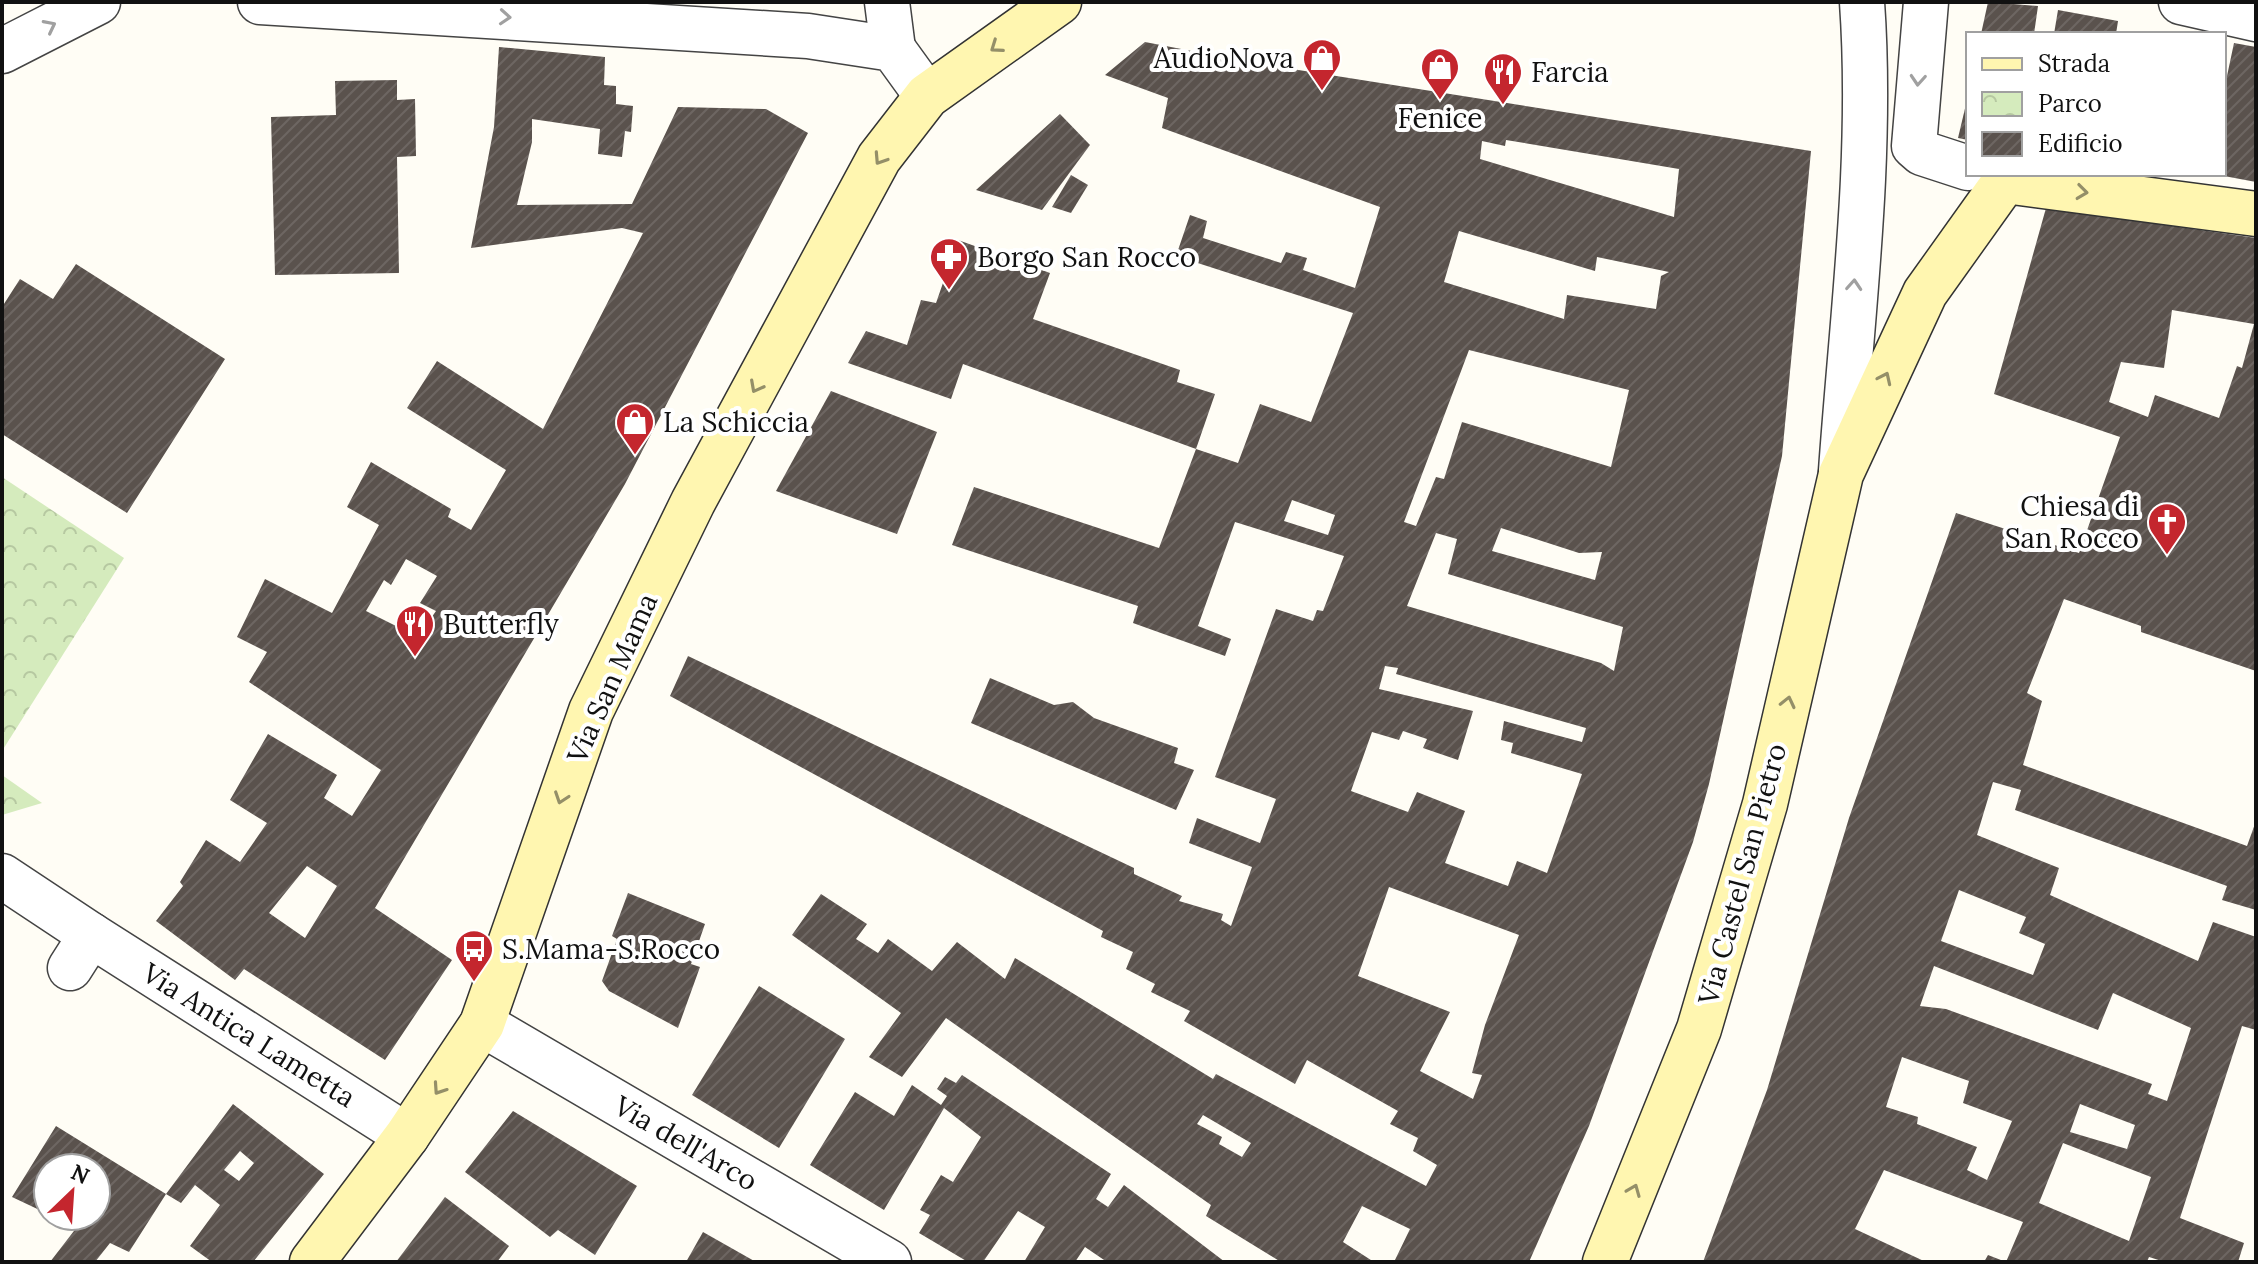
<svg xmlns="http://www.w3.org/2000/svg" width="2258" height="1264" font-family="Lora,serif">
	<defs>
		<pattern id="park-crowns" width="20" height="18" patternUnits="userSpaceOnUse" patternTransform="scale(2)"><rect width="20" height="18" fill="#d5ebbd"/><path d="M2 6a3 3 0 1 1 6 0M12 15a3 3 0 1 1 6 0" fill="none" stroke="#b6c8a1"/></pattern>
		<pattern id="building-hatch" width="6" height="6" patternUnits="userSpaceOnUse" patternTransform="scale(2)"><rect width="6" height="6" fill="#5a524d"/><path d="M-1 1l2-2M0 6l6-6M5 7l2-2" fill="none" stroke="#6d6662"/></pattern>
	</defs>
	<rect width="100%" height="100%" fill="#fffdf5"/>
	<g fill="url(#park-crowns)">
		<polygon points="2,477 124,558 2,751"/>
		<polygon points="2,775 42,803 2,815"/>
	</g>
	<g fill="url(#building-hatch)" fill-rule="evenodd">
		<polygon points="1988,2 2038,6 2034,34 1981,34"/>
		<polygon points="2058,10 2118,21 2116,34 2054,34"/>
		<path d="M1145,42L1254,63L1811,151L1782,456L1709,784L1693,842L1589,1126L1529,1262H1394L1410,1229L1362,1206L1343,1242L1374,1262H1281L1206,1216L1211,1205L946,1018L902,1077L869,1057L901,1013L792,935L821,894L867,924L856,939L878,953L888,939L932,971L957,942L1005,979L1015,958L1213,1079L1216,1074L1426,1186L1437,1165L1413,1151L1418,1138L1390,1124L1398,1111L1307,1060L1295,1084L1184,1021L1190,1011L1151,992L1155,984L1126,969L1133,952L1101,937L1103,931L670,696L688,656L1134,868V874L1182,896L1179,901L1223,914L1221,920L1231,926L1252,867L1189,843L1197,818L1260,843L1276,799L1215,777L1276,609L1313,621L1317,610L1323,611L1344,556L1235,522L1198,626L1231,639L1225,656L1133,623L1138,606L952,545L974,487L1159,548L1196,449L963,364L951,399L848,363L866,331L907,345L921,300L936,303L958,240L1050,273L1033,319L1180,370L1177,382L1215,394L1196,449L1238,463L1260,404L1311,422L1353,313L1176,256L1190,215L1207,221L1203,238L1281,263L1286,252L1307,258L1303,270L1355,288L1380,207L1162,128L1168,98L1105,75ZM1506,140L1679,169L1674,217L1480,159L1482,141L1505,146ZM1459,231L1595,271L1597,257L1669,272L1661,276L1656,309L1567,295L1564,319L1444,282ZM1469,350L1629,390L1611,467L1462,422L1444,479L1436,477L1416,526L1404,522ZM1292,500L1335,515L1328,535L1284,521ZM1501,528L1579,553L1602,552L1595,580L1492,551ZM1436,533L1457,539L1448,574L1623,627L1614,671L1601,663L1407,606ZM1385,666L1398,668L1396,674L1586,728L1582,742L1504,721L1501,740L1513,743L1511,753L1582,774L1547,873L1517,861L1508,886L1445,863L1465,811L1417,792L1408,812L1351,791L1372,732L1399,740L1403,731L1427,739L1423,748L1458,760L1473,711L1379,689ZM1389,887L1519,935L1485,1025L1472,1073L1482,1075L1473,1099L1420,1071L1450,1012L1358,976ZM1203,1115L1251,1143L1242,1157L1219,1144L1222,1137L1197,1124Z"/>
		<polygon points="2234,43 2256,47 2256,182 2224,176 2224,75 2227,76"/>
		<path d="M499,47L605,57L604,85L616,86V104L633,106L631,132L625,131L622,157L598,154L600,129L532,119V142L517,205L632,204L678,107L766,109L808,133L625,484L375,908L452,960L385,1060L244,969L235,980L156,921L183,886L180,882L206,840L240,862L267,823L230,800L268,734L337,775L324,798L352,816L381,770L249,682L267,652L237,637L265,579L332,613L379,525L347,507L371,462L451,509L448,517L471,530L506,470L407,408L437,361L543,429L643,233L622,228L471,248L494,127ZM406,559L437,576L420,603L436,611L418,637L366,611L384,580L391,585ZM307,866L337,886L305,938L269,913Z"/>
		<polygon points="397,80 397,100 415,99 416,156 397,157 399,273 275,275 271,117 336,115 335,81"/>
		<polygon points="1967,100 1968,100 1968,140 1958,138"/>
		<polygon points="1060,114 1090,145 1042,210 976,190"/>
		<polygon points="1071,175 1088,185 1071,213 1052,207"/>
		<path d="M2046,208L2256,238V671L2141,632V626L2064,599L2027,693L2042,701L2023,765L2247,846L2256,821V910L2222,900L2227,886L2015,810L2021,790L1993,782L1977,835L2059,868L2050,895L2198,961L2213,922L2256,937V1030L2242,1026L2180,1218L2244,1243L2238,1262H2165L2149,1257L2147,1262H1984L1988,1255L2006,1262L2023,1222L1884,1170L1855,1229L1926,1262H1703L1767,1090L1849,818L1956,513L2079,553L2120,437L1994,394ZM2172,310L2254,324L2242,368L2237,366L2219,418L2155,395L2148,417L2109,402L2121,362L2164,368ZM1959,890L2026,917L2019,933L2045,944L2033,975L1941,941ZM1934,966L2098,1030L2113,993L2191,1028L2167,1101L2148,1094L2152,1084L1946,1009L1920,1006ZM1902,1057L1969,1081L1963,1103L2012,1121L1987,1180L1967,1170L1977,1147L1917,1124L1918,1117L1886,1107ZM2080,1104L2135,1125L2127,1149L2070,1132ZM2063,1143L2151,1177L2129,1241L2039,1203Z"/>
		<polygon points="76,264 225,359 127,513 2,434 2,307 20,279 53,299"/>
		<polygon points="831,391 937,432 897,534 776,491"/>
		<polygon points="990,678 1054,705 1073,702 1094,718 1178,748 1174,763 1194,770 1176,810 971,723"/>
		<polygon points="628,893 705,924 691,964 700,967 678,1028 609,991 602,981 617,939 612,936"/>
		<polygon points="759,986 845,1039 779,1148 692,1095"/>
		<polygon points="962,1075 1111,1174 1096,1199 1108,1207 1124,1185 1225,1262 1107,1262 1085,1247 1075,1262 1024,1262 1045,1227 1018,1211 983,1262 968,1262 919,1233 930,1215 920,1210 941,1175 953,1182 981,1137 944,1108 884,1210 810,1165 855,1092 894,1116 912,1085 941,1105 947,1096 937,1089 945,1077 956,1083"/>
		<path d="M233,1104L324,1174L253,1262H212L190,1246L220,1205L195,1185L181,1203L166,1194L129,1252L110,1243L95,1262H50L77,1227L53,1216H96V1168H48V1214L12,1197L56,1126L166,1194ZM240,1151L254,1163L239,1181L224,1170Z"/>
		<polygon points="513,1111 637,1186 595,1255 558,1230 550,1237 465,1172"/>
		<polygon points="445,1197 509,1246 497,1262 396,1262"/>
		<polygon points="703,1232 756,1262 686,1262"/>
	</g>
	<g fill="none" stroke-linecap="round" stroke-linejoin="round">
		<defs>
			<g id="street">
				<polyline points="260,2 808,36 893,49 927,96"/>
				<polyline points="887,2 893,49"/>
				<polyline points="1926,2 1914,146 1922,153 1968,168"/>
				<polyline points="2181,2 2256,19"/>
				<polyline points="2,51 98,2"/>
				<path d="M1841,471C1852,315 1873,157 1862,2"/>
				<polyline points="2,876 91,935"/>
				<polyline points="70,968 91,935 407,1136"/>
				<polyline points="482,1024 889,1262"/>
			</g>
			<g id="secondary">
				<polyline points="312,1262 407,1136 482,1024 591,711 693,502 879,158 927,96 1059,2"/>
				<polyline points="1605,1262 1699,1029 1765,804 1841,474 1925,293 2005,181 2256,214"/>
			</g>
		</defs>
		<use href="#street" stroke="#444" stroke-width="47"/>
		<use href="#secondary" stroke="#333" stroke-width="47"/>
		<use href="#street" stroke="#fff" stroke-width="44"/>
		<use href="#secondary" stroke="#fff6b0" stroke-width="44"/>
	</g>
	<defs><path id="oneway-chevron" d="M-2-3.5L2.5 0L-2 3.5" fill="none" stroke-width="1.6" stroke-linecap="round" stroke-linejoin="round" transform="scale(2)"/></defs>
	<g stroke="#a0a0a0">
		<use href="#oneway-chevron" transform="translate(505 17) rotate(4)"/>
		<use href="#oneway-chevron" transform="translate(50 26) rotate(-27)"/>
		<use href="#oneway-chevron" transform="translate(1918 80) rotate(94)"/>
		<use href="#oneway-chevron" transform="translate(1854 285) rotate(-86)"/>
	</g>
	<g stroke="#948f68">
		<use href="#oneway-chevron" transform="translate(996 47) rotate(145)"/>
		<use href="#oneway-chevron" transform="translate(880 159) rotate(123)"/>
		<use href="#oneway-chevron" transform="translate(2082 192) rotate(7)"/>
		<use href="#oneway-chevron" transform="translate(1885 378) rotate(-65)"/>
		<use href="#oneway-chevron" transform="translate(756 387) rotate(118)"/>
		<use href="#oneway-chevron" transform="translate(1788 702) rotate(-77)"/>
		<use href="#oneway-chevron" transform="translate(561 798) rotate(109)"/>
		<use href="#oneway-chevron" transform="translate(439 1089) rotate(124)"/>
		<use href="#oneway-chevron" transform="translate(1634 1190) rotate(-68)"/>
	</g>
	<defs>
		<symbol id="shop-pin" viewBox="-11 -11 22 30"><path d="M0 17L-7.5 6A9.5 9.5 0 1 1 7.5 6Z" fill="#c4262e" stroke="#fff"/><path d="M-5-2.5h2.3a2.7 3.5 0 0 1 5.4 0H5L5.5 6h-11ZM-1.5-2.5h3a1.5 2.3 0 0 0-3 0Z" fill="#fff"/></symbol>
		<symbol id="restaurant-pin" viewBox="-11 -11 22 30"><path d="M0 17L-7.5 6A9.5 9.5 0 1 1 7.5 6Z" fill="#c4262e" stroke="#fff"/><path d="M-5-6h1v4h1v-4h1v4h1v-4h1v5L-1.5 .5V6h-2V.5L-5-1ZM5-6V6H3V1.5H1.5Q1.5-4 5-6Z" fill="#fff"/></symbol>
		<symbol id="pharmacy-pin" viewBox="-11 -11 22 30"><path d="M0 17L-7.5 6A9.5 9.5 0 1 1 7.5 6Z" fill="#c4262e" stroke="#fff"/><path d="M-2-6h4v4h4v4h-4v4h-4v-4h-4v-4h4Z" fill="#fff"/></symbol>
		<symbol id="church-pin" viewBox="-11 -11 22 30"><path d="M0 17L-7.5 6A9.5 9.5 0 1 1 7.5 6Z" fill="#c4262e" stroke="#fff"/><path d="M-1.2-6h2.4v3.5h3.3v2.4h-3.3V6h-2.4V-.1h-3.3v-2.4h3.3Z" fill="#fff"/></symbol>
		<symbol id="bus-pin" viewBox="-11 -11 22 30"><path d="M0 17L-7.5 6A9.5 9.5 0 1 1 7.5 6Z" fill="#c4262e" stroke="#fff"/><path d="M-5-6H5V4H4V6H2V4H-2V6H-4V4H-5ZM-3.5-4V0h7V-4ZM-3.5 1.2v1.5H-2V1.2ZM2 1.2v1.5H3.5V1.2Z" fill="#fff"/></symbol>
	</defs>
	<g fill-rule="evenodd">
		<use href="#shop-pin" x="1300" y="36" width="44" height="60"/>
		<use href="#shop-pin" x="1418" y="45" width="44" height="60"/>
		<use href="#restaurant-pin" x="1481" y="50" width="44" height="60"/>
		<use href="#pharmacy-pin" x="927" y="235" width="44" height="60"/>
		<use href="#shop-pin" x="613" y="400" width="44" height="60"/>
		<use href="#church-pin" x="2145" y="500" width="44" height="60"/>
		<use href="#restaurant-pin" x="393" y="602" width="44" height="60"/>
		<use href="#bus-pin" x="452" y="927" width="44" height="60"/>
	</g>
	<g text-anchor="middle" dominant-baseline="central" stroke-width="8" stroke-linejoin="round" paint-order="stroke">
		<g font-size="28" fill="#111" stroke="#fff" text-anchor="start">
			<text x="1294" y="58" text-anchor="end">AudioNova</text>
			<text x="1531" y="72">Farcia</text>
			<text x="1440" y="118" text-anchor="middle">Fenice</text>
			<text x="977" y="257">Borgo San Rocco</text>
			<text x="663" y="422">La Schiccia</text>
			<text x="2139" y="506" text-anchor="end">Chiesa di<tspan x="2139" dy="32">San Rocco</tspan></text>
			<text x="443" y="624">Butterfly</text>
			<text x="502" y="949">S.Mama-S.Rocco</text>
		</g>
		<g font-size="28" fill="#111" stroke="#fff">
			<text transform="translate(612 678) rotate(-66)">Via San Mama</text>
			<text transform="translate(1742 874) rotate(-75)">Via Castel San Pietro</text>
			<text transform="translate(249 1035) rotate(32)">Via Antica Lametta</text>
			<text transform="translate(686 1143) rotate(30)">Via dell'Arco</text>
		</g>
	</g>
	<rect width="2258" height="1264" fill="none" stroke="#111111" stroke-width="8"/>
	<rect x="1966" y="32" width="260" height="144" fill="#ffffff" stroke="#a0a0a0" stroke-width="2"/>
	<rect x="1982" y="58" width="40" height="12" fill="#fff6b0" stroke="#a0a0a0" stroke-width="2"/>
	<text x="2038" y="72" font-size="24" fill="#111111">Strada</text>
	<rect x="1982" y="92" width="40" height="24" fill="url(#park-crowns)" stroke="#a0a0a0" stroke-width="2"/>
	<text x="2038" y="112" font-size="24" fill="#111111">Parco</text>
	<rect x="1982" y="132" width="40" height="24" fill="url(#building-hatch)" stroke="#a0a0a0" stroke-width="2"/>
	<text x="2038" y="152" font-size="24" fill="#111111">Edificio</text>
	<g transform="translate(72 1192) rotate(25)"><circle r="38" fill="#ffffff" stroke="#a0a0a0" stroke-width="2"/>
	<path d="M0-6L14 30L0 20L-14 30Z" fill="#c4262e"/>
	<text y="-12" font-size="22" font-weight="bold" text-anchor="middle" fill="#111111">N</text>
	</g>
</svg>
